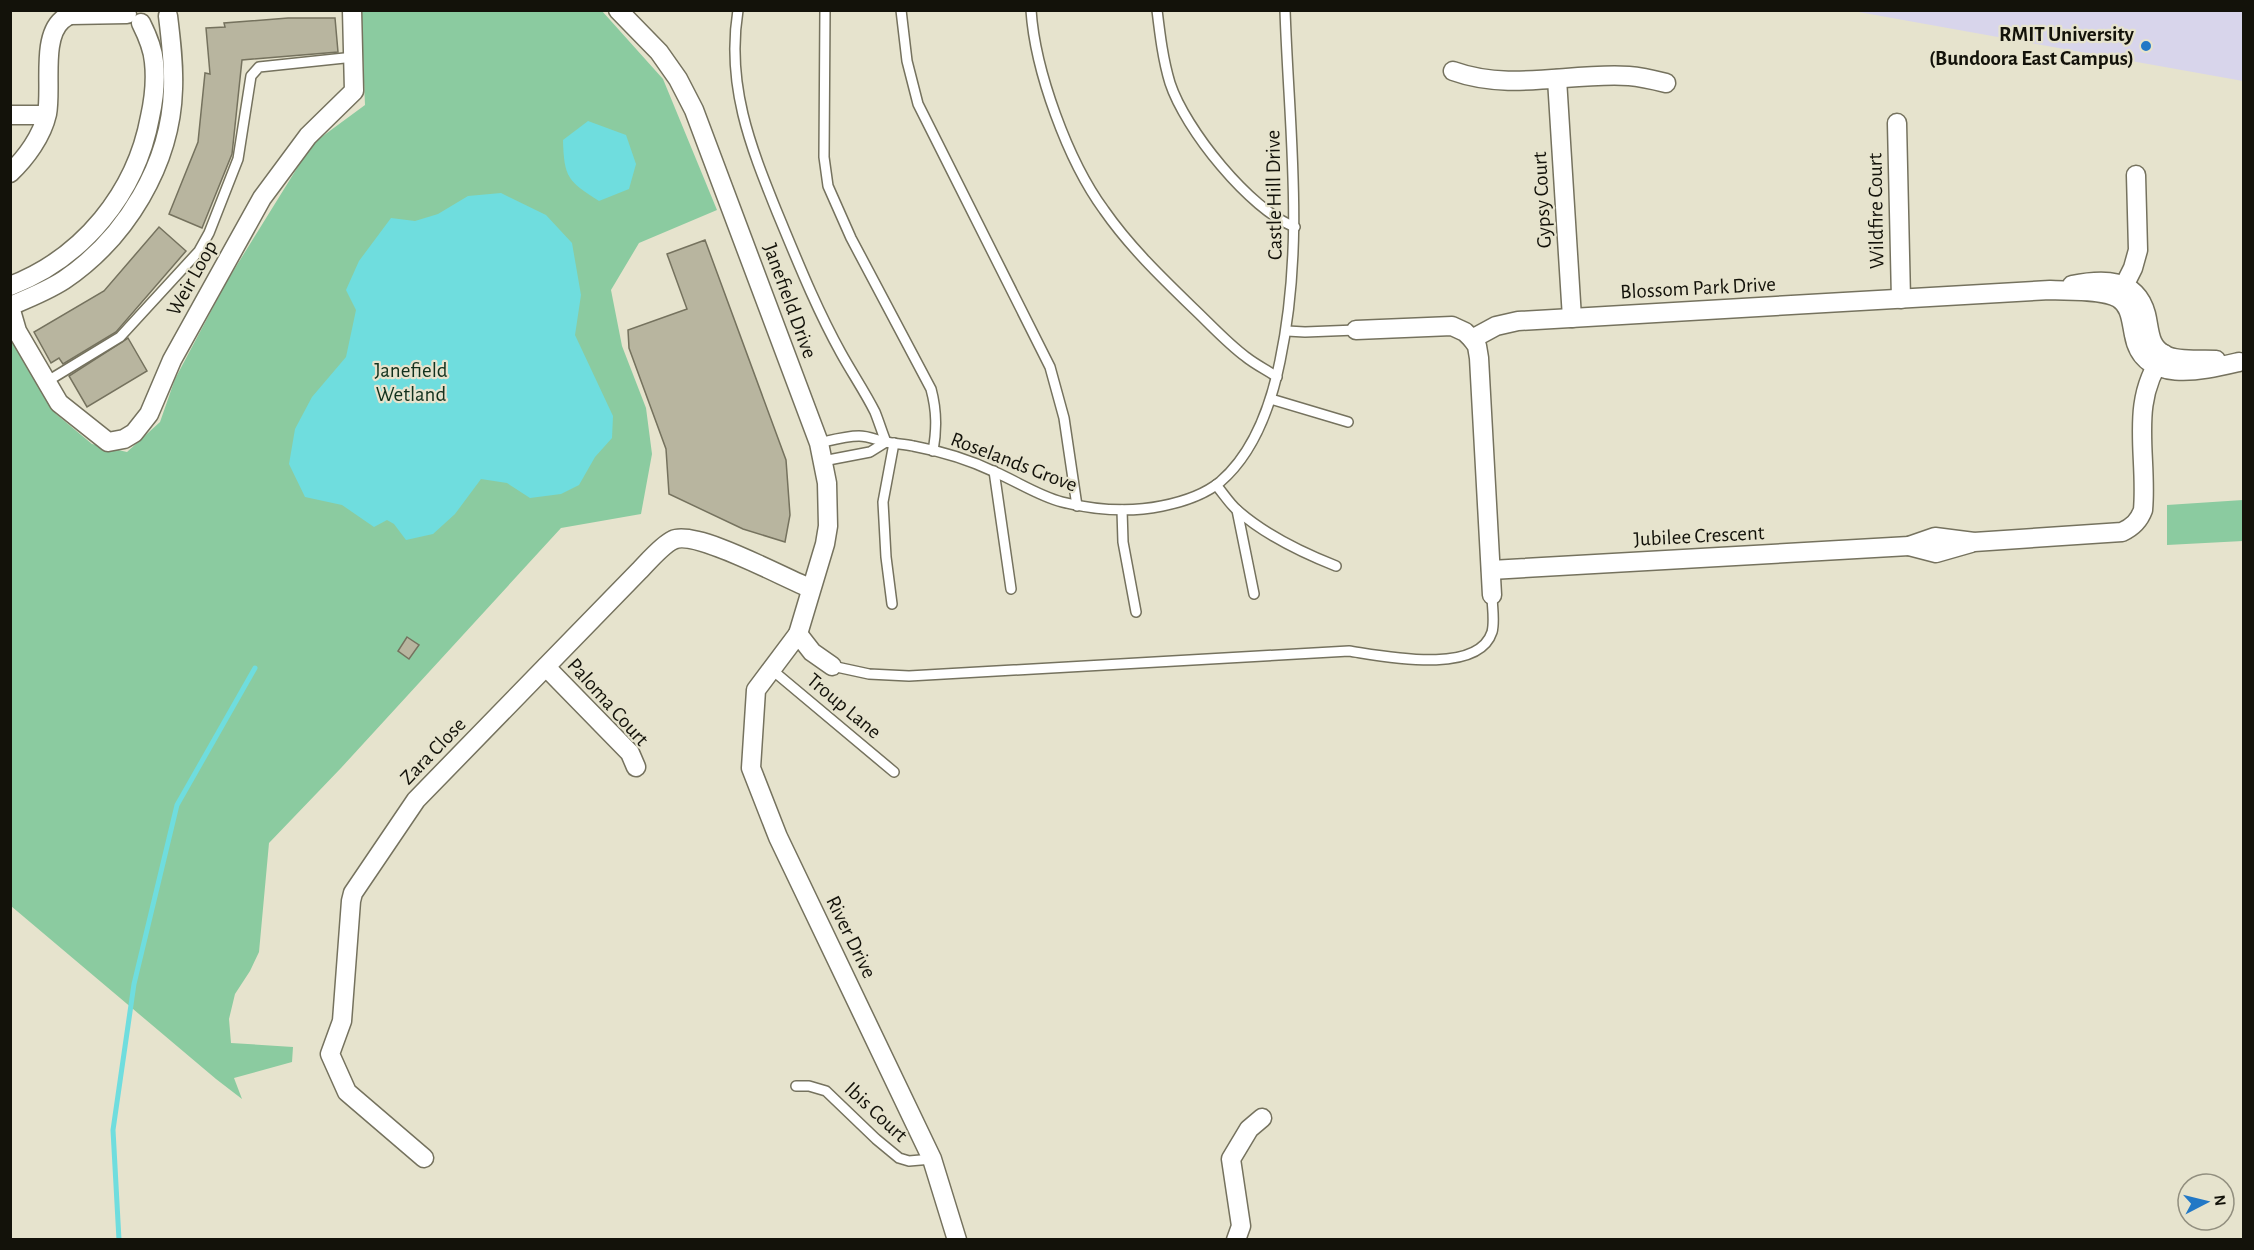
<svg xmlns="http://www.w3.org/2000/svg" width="2254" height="1250" font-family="'Alegreya Sans',sans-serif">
	<rect width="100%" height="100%" fill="#e6e3cd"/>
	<polygon fill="#d8d5eb" points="1853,11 2243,11 2243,81"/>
	<g fill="#8bcba0">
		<polygon points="361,11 602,11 663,79 717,210 639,243 611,290 622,346 646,408 652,454 641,514 561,528 341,768 269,843 259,952 250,971 235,994 229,1019 231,1043 293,1047 292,1062 234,1078 242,1099 216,1079 11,906 10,335 56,414 92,444 127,452 160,422 175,379 227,281 312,144 365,105"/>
		<polygon points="2243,500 2243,541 2167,545 2167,505"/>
	</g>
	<g fill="#6fddde">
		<path d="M588,121L626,135L636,164L629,189L599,201C568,181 564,178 563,140Z"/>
		<polygon points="501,193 546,215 572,243 581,295 575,335 613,416 612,438 595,457 579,485 561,494 530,498 507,483 481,479 455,514 433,534 406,540 394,524 387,520 374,527 342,505 305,497 289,464 295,429 312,397 346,357 356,310 346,290 359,261 391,218 415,221 438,214 468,196"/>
	</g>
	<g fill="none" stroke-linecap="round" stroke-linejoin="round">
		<polyline stroke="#6fddde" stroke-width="5" points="119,1240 113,1130 134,984 177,805 255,668"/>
	</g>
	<g fill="#b8b59f" stroke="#75725e" stroke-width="1.5">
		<polygon points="288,18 335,18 338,52 242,60 232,154 202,228 169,214 198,142 205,73 210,74 206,28 225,27 224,23"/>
		<polygon points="159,227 186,251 116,332 63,364 59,358 51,363 34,332 104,291"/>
		<polygon points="705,240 786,460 790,515 785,542 743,529 669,494 666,449 629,348 628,330 687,309 667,254"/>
		<polygon points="128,338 147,371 87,407 69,376"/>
		<polygon points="407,637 419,645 409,659 398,651"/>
	</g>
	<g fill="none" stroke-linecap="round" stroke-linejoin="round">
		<defs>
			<g id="lane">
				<path d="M738,10C726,85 750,145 777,212C797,260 816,308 841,353C852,373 865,392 875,412C879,422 882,432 886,442"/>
				<path d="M825,10L824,157L828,186L851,238L931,389C937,411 937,429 933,451"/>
				<polyline points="901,10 907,61 918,104 1050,367 1064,418 1077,506"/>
				<path d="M1031,10C1035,71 1068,161 1104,210C1129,246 1161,277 1193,308C1210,324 1227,343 1246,357C1256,365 1267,370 1277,377"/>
				<path d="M1157,10C1160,35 1163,60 1170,83C1185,129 1250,210 1295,227"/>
				<polyline points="1287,331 1305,332 1356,330"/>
				<polyline points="46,382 120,337 199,251 209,233 238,159 251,76 259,67 354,57"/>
				<polyline points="1271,399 1348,422"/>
				<path d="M819,443C832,440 846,436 859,436C869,436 876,440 886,442C895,444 904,444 913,446C940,451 970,460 995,472C1018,482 1039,496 1062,502C1095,510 1128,513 1162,506C1182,502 1204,495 1220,482C1255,452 1271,405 1280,361C1305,242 1289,130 1285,10"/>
				<polyline points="823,461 870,452 886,442"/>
				<polyline points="994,471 1011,589"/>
				<path d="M1216,485C1223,493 1229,503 1237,510C1264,534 1303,553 1336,566"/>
				<polyline points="1122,510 1123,542 1136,612"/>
				<polyline points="1237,510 1254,594"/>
				<polyline points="892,604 886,557 883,502 894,443"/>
				<path d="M832,666L869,674L909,676L1349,651C1383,656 1478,676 1492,632C1495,621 1492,606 1492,595"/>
				<polyline points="771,669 894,772"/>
				<polyline points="796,1086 809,1086 826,1091 876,1139 899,1158 909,1161 932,1159"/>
			</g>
			<g id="street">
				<polyline points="618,10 659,52 678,79 694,110 819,443 827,483 828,526 825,544 798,634"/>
				<polyline points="70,15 127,14"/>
				<path d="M1453,71C1511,92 1570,72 1629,76C1642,77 1654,80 1666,83"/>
				<polyline points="1557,79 1572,318"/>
				<polyline points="10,115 46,115"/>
				<polyline points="1897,123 1901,299"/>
				<path d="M10,173C26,158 42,136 47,114C52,88 41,38 62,20C67,16 73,13 78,10"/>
				<path d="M2072,285C2102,279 2136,277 2146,314C2150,330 2148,346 2165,355C2178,362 2200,359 2216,360"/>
				<path d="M10,286C83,258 136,193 150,117C154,99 156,80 154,62C153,48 147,35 141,23"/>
				<polyline points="2119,296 2133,268 2138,250 2136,175"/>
				<path d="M10,306C29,298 47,291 64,280C126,238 171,164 173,89C174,64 171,40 168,16"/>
				<polyline points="10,307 17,331 59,403 108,442 124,439 134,433 149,414 172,360 262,198 308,136 354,91 352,10"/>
				<path d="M1356,330L1452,326L1465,332L1472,339L1496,326L1518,321L2050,290C2068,291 2103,289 2118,298C2131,306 2131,321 2134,335C2143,386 2205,370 2239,362"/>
				<polyline points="1472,339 1477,346 1479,358 1492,595"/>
				<polyline points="1909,546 1936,553 1971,543"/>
				<path d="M1491,570L1909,546L1935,537L1974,542L2122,532C2133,527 2139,521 2143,510C2148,455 2128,402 2164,354"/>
				<polyline points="832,666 812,652 798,634 756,690 751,768 778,837 932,1159 957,1240"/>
				<polyline points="546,667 630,753 636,767"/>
				<path d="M424,1158L347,1092L330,1054L342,1021L351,901L353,893L416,800L639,571C647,563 662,545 673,540C695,529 784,578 810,588"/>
				<polyline points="1236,1240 1241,1226 1231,1159 1249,1129 1262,1118"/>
			</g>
		</defs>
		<use href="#lane" stroke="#75725e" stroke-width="12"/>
		<use href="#street" stroke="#75725e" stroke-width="21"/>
		<use href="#lane" stroke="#fff" stroke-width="9"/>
		<use href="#street" stroke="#fff" stroke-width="18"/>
	</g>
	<circle fill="#2278c6" stroke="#e6e3cd" stroke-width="2" cx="2146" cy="46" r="6"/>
	<g text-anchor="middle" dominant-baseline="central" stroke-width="4.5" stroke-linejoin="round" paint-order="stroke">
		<g font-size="21" font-weight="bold" fill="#13120a" stroke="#e6e3cd" text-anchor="end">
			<text x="2134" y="34">RMIT University<tspan x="2134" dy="24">(Bundoora East Campus)</tspan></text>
		</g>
		<g font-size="21" fill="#13120a" stroke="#e6e3cd">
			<text transform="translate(1274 195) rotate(-91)">Castle Hill Drive</text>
			<text transform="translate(1542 200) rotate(-93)">Gypsy Court</text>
			<text transform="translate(1876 211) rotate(-91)">Wildfire Court</text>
			<text transform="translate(192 278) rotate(-61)">Weir Loop</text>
			<text transform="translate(1698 288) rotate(-3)">Blossom Park Drive</text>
			<text transform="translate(790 301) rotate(70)">Janefield Drive</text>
			<text transform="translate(1014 462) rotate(21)">Roselands Grove</text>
			<text transform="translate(1699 536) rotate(-3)">Jubilee Crescent</text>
			<text transform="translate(608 702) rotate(48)">Paloma Court</text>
			<text transform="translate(844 706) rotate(40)">Troup Lane</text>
			<text transform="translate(433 751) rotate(-46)">Zara Close</text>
			<text transform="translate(851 937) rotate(64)">River Drive</text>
			<text transform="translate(876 1112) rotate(43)">Ibis Court</text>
		</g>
		<g font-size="21" fill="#11311d" stroke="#e6e3cd">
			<text x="411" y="370">Janefield<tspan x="411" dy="24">Wetland</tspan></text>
		</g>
	</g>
	<rect width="2254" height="1250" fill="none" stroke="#13120a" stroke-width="24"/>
	<g transform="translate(2206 1202) rotate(83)"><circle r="28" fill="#e6e3cd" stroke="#928f7f" stroke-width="1.5"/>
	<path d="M0-4.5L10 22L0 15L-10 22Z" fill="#2278c6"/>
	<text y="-9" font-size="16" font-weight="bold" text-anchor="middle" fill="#13120a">N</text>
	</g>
</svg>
